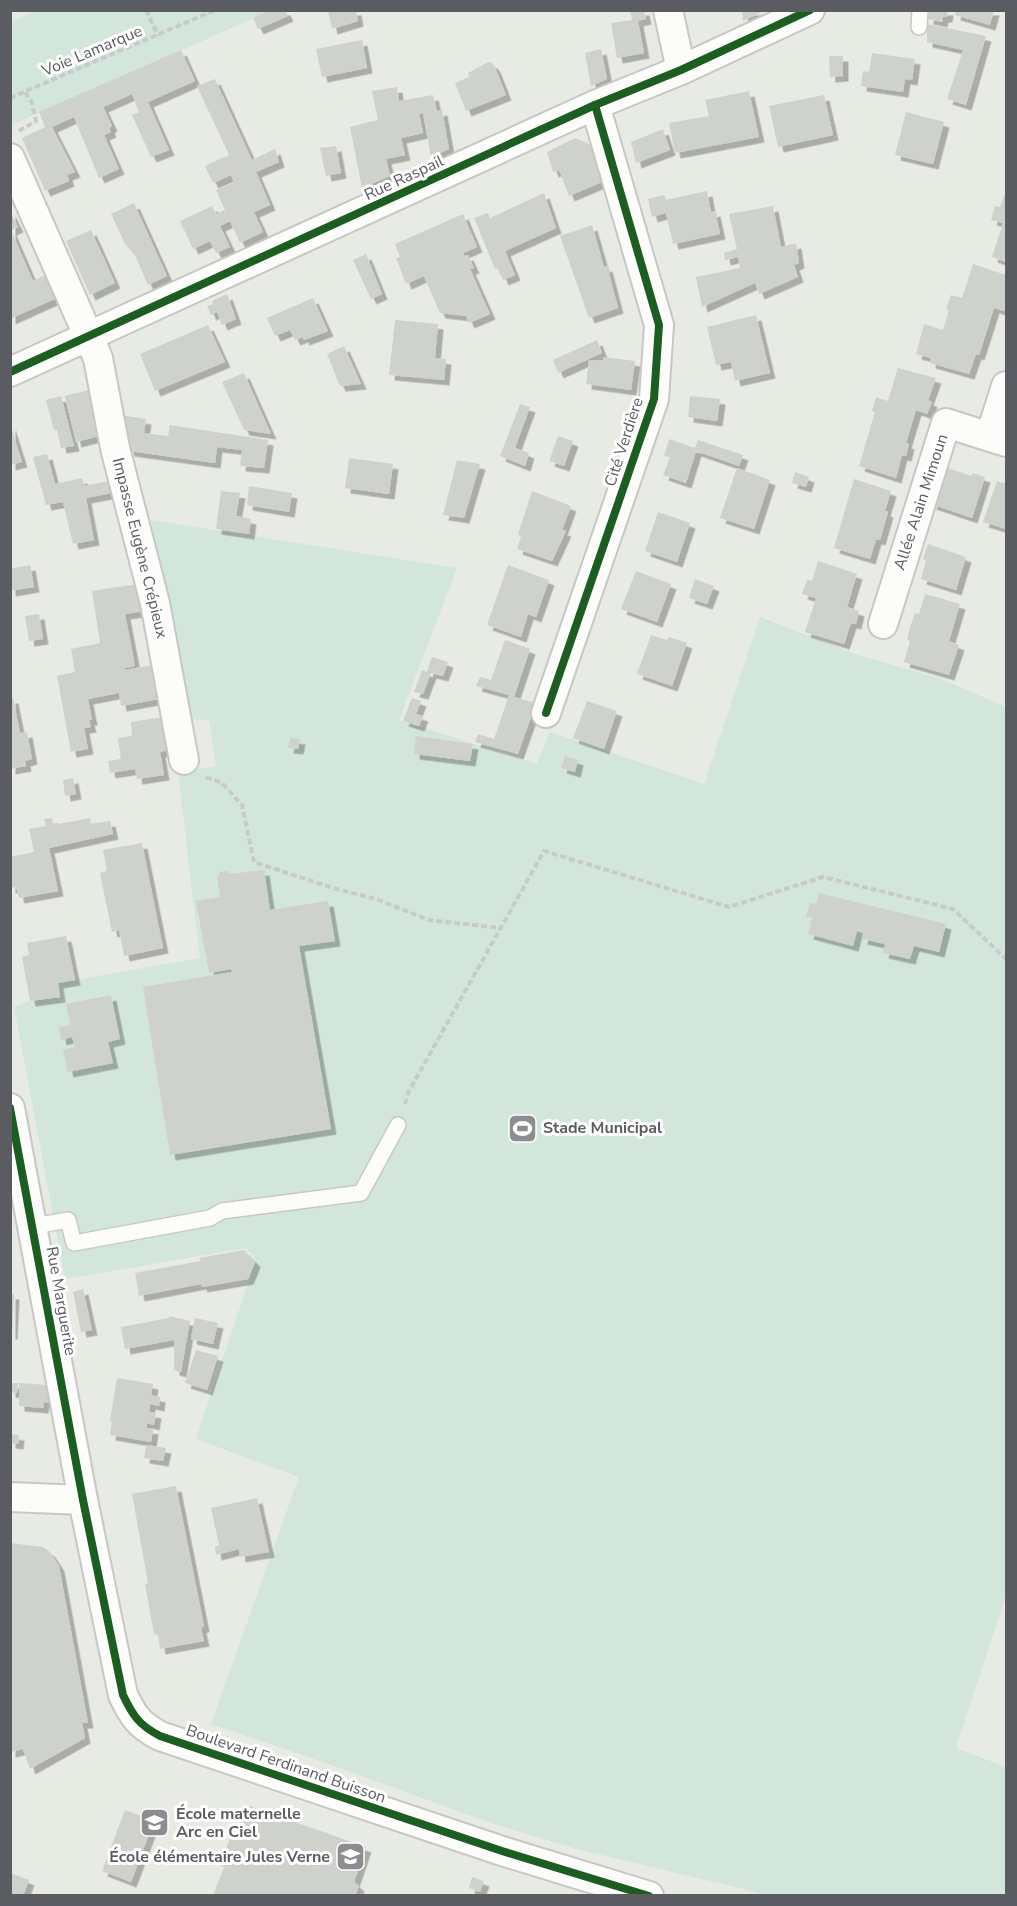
<svg xmlns="http://www.w3.org/2000/svg" width="1017" height="1906" font-family="'Nunito Sans',sans-serif">
	<defs>
		<filter id="shadow"><feDropShadow dx="5.5" dy="5.5" stdDeviation="0" flood-color="#0004"/></filter>
	</defs>
	<rect width="100%" height="100%" fill="#e8eae4"/>
	<g fill="#d2e6db">
		<polygon points="37,10 270,11 11,125 10,22"/>
		<polygon points="151,520 457,568 399,720 537,764 550,732 704,784 760,617 858,655 941,679 1006,707 1006,1595 956,1748 1006,1767 1006,1895 763,1895 743,1889 577,1849 491,1823 326,1763 211,1724 299,1477 196,1439 256,1260 246,1248 65,1279 14,1007 30,1001 59,997 58,983 200,958 178,772 216,766 209,721 186,718"/>
	</g>
	<g fill="#cfd1cd" filter="url(#shadow)">
		<polygon points="270,10 285,10 288,16 258,29 253,18"/>
		<polygon points="328,10 356,10 358,21 332,29"/>
		<polygon points="630,10 644,10 646,19 638,21 644,53 617,58 611,23 632,20"/>
		<polygon points="742,10 766,10 743,21"/>
		<polygon points="929,10 948,10 947,17 943,17 942,22 928,19"/>
		<polygon points="956,10 994,10 990,25 955,15"/>
		<polygon points="927,24 986,36 966,105 947,99 963,50 927,42"/>
		<polygon points="362,40 367,68 322,77 316,49"/>
		<polygon points="601,49 607,79 591,86 585,53"/>
		<polygon points="181,50 195,81 148,102 169,150 151,157 132,115 139,112 132,94 103,107 112,126 109,128 111,132 104,135 119,169 99,178 74,117 52,127 75,172 67,175 69,181 45,191 22,138 45,127 39,112"/>
		<polygon points="872,53 915,59 912,80 905,79 903,92 861,86 863,71 869,72"/>
		<polygon points="829,56 843,56 843,76 830,77"/>
		<polygon points="488,62 492,63 495,67 506,95 466,111 455,83 469,77 468,73"/>
		<polygon points="215,79 252,160 275,149 279,162 256,172 270,205 254,212 263,232 240,243 230,221 220,226 230,247 216,253 210,241 193,249 180,221 212,206 216,214 225,210 216,190 234,182 231,175 213,183 205,166 229,155 197,86"/>
		<polygon points="397,87 399,101 433,95 437,111 442,110 449,149 431,157 423,113 419,114 423,133 401,138 405,155 386,159 390,176 362,188 350,127 378,120 372,91"/>
		<polygon points="749,91 759,137 675,153 669,123 709,116 705,100"/>
		<polygon points="824,95 833,135 778,147 769,106"/>
		<polygon points="906,112 944,122 933,164 895,155"/>
		<polygon points="663,129 670,150 636,163 631,142"/>
		<polygon points="575,138 593,146 602,182 569,196 559,170 553,172 547,152"/>
		<polygon points="336,146 341,173 326,176 320,148"/>
		<polygon points="1006,190 1006,262 992,257 1003,223 991,220 995,206 1000,207"/>
		<polygon points="707,191 711,212 715,211 720,234 673,244 666,213 652,217 648,199 664,195 666,200"/>
		<polygon points="544,193 556,228 505,251 515,275 503,280 498,268 495,269 474,218 488,213 490,218"/>
		<polygon points="134,203 167,276 148,285 135,255 125,244 111,214"/>
		<polygon points="773,206 781,247 796,243 799,263 794,265 798,277 759,294 755,283 702,307 696,277 740,268 738,257 725,260 724,253 737,249 729,214"/>
		<polygon points="10,211 18,227 11,230 33,281 51,272 61,296 10,319"/>
		<polygon points="463,214 477,247 463,253 464,256 468,255 474,268 470,269 490,314 469,323 466,316 440,313 424,276 406,284 396,258 400,257 395,244"/>
		<polygon points="592,225 604,267 607,266 618,308 589,318 560,236"/>
		<polygon points="91,230 115,283 90,295 66,241"/>
		<polygon points="366,254 382,294 371,299 353,260"/>
		<polygon points="973,264 1006,275 1006,303 1004,311 994,308 979,355 976,354 969,374 930,363 931,358 916,354 924,324 943,330 949,310 946,309 951,295 962,298"/>
		<polygon points="227,294 236,319 222,325 217,312 211,315 207,306 213,304 212,301"/>
		<polygon points="313,298 328,331 304,340 303,337 295,340 290,330 275,336 267,318"/>
		<polygon points="756,315 770,373 735,381 731,362 716,365 707,327"/>
		<polygon points="395,320 438,324 435,358 446,359 444,380 389,375"/>
		<polygon points="208,325 225,362 155,391 140,354"/>
		<polygon points="597,340 602,353 558,373 553,360"/>
		<polygon points="344,346 361,384 340,386 327,354"/>
		<polygon points="603,357 635,361 631,390 586,384 589,360 603,361"/>
		<polygon points="898,368 936,378 928,400 932,402 927,414 916,410 906,443 909,444 906,456 902,455 896,478 859,466 875,412 872,411 876,397 888,401"/>
		<polygon points="244,373 271,434 244,430 222,382"/>
		<polygon points="93,389 103,435 76,442 65,396"/>
		<polygon points="61,396 74,446 61,448 57,430 54,430 46,400"/>
		<polygon points="690,396 720,399 717,421 688,417"/>
		<polygon points="520,404 530,407 515,448 529,453 525,466 500,456"/>
		<polygon points="121,415 146,419 144,433 168,436 170,425 268,440 264,468 240,466 242,450 217,447 215,463 129,451"/>
		<polygon points="10,424 22,462 10,465"/>
		<polygon points="558,436 573,441 564,466 549,461"/>
		<polygon points="669,439 695,448 698,440 743,455 739,466 696,451 686,483 663,475 670,457 664,456"/>
		<polygon points="47,454 55,484 82,478 84,486 114,480 117,492 86,498 94,540 73,544 63,502 46,505 33,457"/>
		<polygon points="349,458 393,464 389,494 345,488"/>
		<polygon points="457,460 480,464 464,518 443,515"/>
		<polygon points="944,467 972,476 972,473 985,477 972,518 931,504"/>
		<polygon points="737,468 770,480 754,529 720,518"/>
		<polygon points="795,472 809,477 806,487 792,483"/>
		<polygon points="854,479 891,491 885,511 888,512 880,540 876,539 870,559 834,548"/>
		<polygon points="997,481 1006,484 1006,529 983,522"/>
		<polygon points="249,486 292,493 289,512 247,505"/>
		<polygon points="221,491 240,493 236,516 251,519 249,534 216,529"/>
		<polygon points="532,491 571,506 562,530 566,531 552,561 517,549 521,537 518,534"/>
		<polygon points="658,512 690,523 677,562 645,551"/>
		<polygon points="928,544 966,557 956,590 921,579 926,560 923,559"/>
		<polygon points="818,561 857,574 847,607 859,611 856,624 851,623 844,644 805,632 816,598 802,594 807,580 812,581"/>
		<polygon points="30,565 34,587 10,591 10,569"/>
		<polygon points="508,565 549,580 536,617 528,614 521,637 487,625"/>
		<polygon points="636,571 671,584 657,622 621,609"/>
		<polygon points="695,579 714,586 707,604 689,598"/>
		<polygon points="138,584 144,611 125,614 135,666 125,668 125,670 152,665 159,699 121,706 119,693 88,699 92,720 89,720 91,727 84,728 88,749 71,752 57,676 75,672 71,649 100,643 92,591"/>
		<polygon points="925,594 960,604 949,641 959,645 949,675 904,662 910,641 907,640 910,627 915,613 919,614"/>
		<polygon points="39,614 43,639 29,641 25,616"/>
		<polygon points="651,635 667,640 669,637 687,643 672,686 637,674"/>
		<polygon points="505,640 530,649 514,697 536,703 518,754 475,742 478,734 494,739 509,695 476,686 480,677 491,680"/>
		<polygon points="432,657 448,662 443,676 431,673 423,694 414,692 422,670 427,672"/>
		<polygon points="10,698 13,698 20,733 27,732 32,759 25,761 26,766 10,769"/>
		<polygon points="412,698 421,701 416,714 423,716 419,726 403,721"/>
		<polygon points="587,701 617,711 604,749 573,738"/>
		<polygon points="163,717 169,750 160,752 164,775 137,779 135,769 110,773 108,761 121,759 118,738 132,736 131,722"/>
		<polygon points="416,736 473,744 470,761 414,754"/>
		<polygon points="290,738 300,739 298,749 288,748"/>
		<polygon points="565,756 578,760 575,772 561,768"/>
		<polygon points="73,778 76,794 65,796 63,780"/>
		<polygon points="52,818 53,825 90,818 91,824 110,821 113,834 49,848 58,891 19,898 16,887 10,888 10,857 34,852 29,829 46,826 44,819"/>
		<polygon points="142,843 163,948 124,956 119,930 112,932 100,873 107,871 103,850"/>
		<polygon points="264,870 270,910 328,901 335,941 299,946 331,1129 170,1155 143,987 232,972 231,969 209,973 196,901 220,897 217,876 219,875 219,872 228,871 229,874"/>
		<polygon points="819,893 946,924 939,952 914,946 910,959 883,953 885,944 862,939 863,933 857,931 853,946 808,934 813,918 806,917 810,903 816,904"/>
		<polygon points="66,936 75,980 58,983 60,997 30,1001 22,957 29,955 27,943"/>
		<polygon points="111,995 120,1039 108,1042 113,1063 68,1072 63,1050 75,1047 72,1037 61,1040 59,1027 70,1025 66,1004"/>
		<polygon points="244,1250 255,1262 248,1279 202,1287 201,1284 139,1296 135,1273 201,1261 199,1258"/>
		<polygon points="83,1289 92,1330 81,1332 73,1292"/>
		<polygon points="10,1294 14,1294 12,1334 10,1334"/>
		<polygon points="169,1316 190,1321 181,1372 174,1370 174,1340 125,1349 121,1327 169,1318"/>
		<polygon points="195,1318 218,1323 213,1344 191,1339"/>
		<polygon points="196,1350 218,1356 207,1390 185,1383"/>
		<polygon points="117,1378 153,1384 151,1395 160,1397 159,1406 150,1404 149,1412 156,1413 154,1425 147,1423 146,1428 153,1429 151,1442 110,1435 112,1421 110,1421"/>
		<polygon points="10,1383 18,1383 17,1393 10,1392"/>
		<polygon points="19,1383 47,1385 51,1403 44,1402 43,1408 19,1406"/>
		<polygon points="10,1434 19,1435 18,1444 10,1443"/>
		<polygon points="146,1445 166,1448 163,1461 144,1458"/>
		<polygon points="176,1486 204,1626 201,1628 204,1641 160,1649 158,1635 154,1634 145,1584 148,1583 132,1494"/>
		<polygon points="257,1498 269,1552 240,1557 239,1549 216,1555 215,1547 219,1545 211,1508"/>
		<polygon points="10,1543 43,1547 50,1552 59,1566 88,1723 82,1723 85,1738 30,1769 23,1749 10,1752"/>
		<polygon points="247,1805 366,1847 354,1882 359,1886 355,1896 213,1896 224,1867 220,1865 230,1838 235,1839"/>
		<polygon points="125,1810 154,1821 131,1882 102,1871"/>
		<polygon points="10,1873 29,1880 23,1896 10,1896"/>
		<polygon points="472,1877 484,1881 480,1892 469,1888"/>
	</g>
	<g fill="none" stroke-linecap="round" stroke-linejoin="round">
		<defs>
			<g id="lane">
				<polyline points="919,27 920,10"/>
				<polyline points="34,1226 68,1220 74,1243 210,1218 222,1211 361,1193 398,1125"/>
			</g>
			<g id="street">
				<polyline points="668,10 681,70"/>
				<polyline points="10,158 98,358 115,448 155,603 184,760"/>
				<polyline points="10,372 595,105 681,70 810,10"/>
				<polyline points="1006,386 990,437 1006,442"/>
				<polyline points="883,624 946,423 990,437"/>
				<polyline points="546,713 654,399 659,325 595,105"/>
				<path d="M10,1108L83,1500L123,1695C133,1716 139,1725 160,1736L502,1851L649,1896"/>
				<polyline points="10,1497 83,1500"/>
			</g>
		</defs>
		<use href="#lane" stroke="#c7c8c6" stroke-width="18"/>
		<use href="#street" stroke="#c7c8c6" stroke-width="32"/>
		<g stroke="#c8cbcb" stroke-width="4" stroke-dasharray="6 3" stroke-linecap="butt">
			<polyline points="146,10 158,36"/>
			<polyline points="10,98 215,10"/>
			<polyline points="19,131 36,121 32,103 25,92"/>
			<polyline points="206,777 222,783 242,805 254,862 333,888 376,899 429,920 500,928"/>
			<polyline points="405,1104 409,1091 544,851 729,907 823,877 953,909 1006,959"/>
		</g>
		<use href="#lane" stroke="#fcfcfb" stroke-width="15"/>
		<use href="#street" stroke="#fcfcfb" stroke-width="28"/>
		<defs>
			<g id="cycleway">
				<polyline points="10,372 595,105 681,70 810,10"/>
				<polyline points="546,713 654,399 659,325 595,105"/>
				<path d="M10,1108L83,1500L123,1695C133,1716 139,1725 160,1736L502,1851L649,1896"/>
			</g>
		</defs>
		<use href="#cycleway" stroke="#fff" stroke-width="11"/>
		<use href="#cycleway" stroke="#1b5e20" stroke-width="8"/>
	</g>
	<defs>
		<symbol id="stadium-square" viewBox="-11 -11 22 22"><rect x="-9" y="-9" width="18" height="18" rx="4" fill="#8c8d90" stroke="#fff"/><path d="M0-5a6.5 5 0 1 0 0 10a6.5 5 0 1 0 0-10ZM-3.5-1.8h7v3.6h-7Z" fill="#fff"/></symbol>
		<symbol id="school-square" viewBox="-11 -11 22 22"><rect x="-9" y="-9" width="18" height="18" rx="4" fill="#8c8d90" stroke="#fff"/><path d="M0-5L7-2L0 1L-7-2ZM-4 1L0 2.5L4 1V4Q0 6-4 4Z" fill="#fff"/></symbol>
	</defs>
	<g fill-rule="evenodd">
		<use href="#stadium-square" x="506" y="1112" width="33" height="33"/>
		<use href="#school-square" x="138" y="1806" width="33" height="33"/>
		<use href="#school-square" x="334" y="1840" width="33" height="33"/>
	</g>
	<g text-anchor="middle" dominant-baseline="central" stroke-width="6" stroke-linejoin="round" paint-order="stroke">
		<g font-size="16" fill="#5b5b62" stroke="#fff">
			<text transform="translate(92 51) rotate(-23)">Voie Lamarque</text>
			<text transform="translate(404 178) rotate(-25)">Rue Raspail</text>
			<text transform="translate(624 442) rotate(-72)">Cité Verdière</text>
			<text transform="translate(921 502) rotate(-72)">Allée Alain Mimoun</text>
			<text transform="translate(140 548) rotate(76)">Impasse Eugène Crépieux</text>
			<text transform="translate(61 1301) rotate(80)">Rue Marguerite</text>
			<text transform="translate(286 1764) rotate(19)">Boulevard Ferdinand Buisson</text>
		</g>
		<g font-size="16" font-weight="bold" fill="#5b5b62" stroke="#fff" text-anchor="start">
			<text x="543" y="1128">Stade Municipal</text>
			<text x="176" y="1814">École maternelle<tspan x="176" dy="18">Arc en Ciel</tspan></text>
			<text x="330" y="1857" text-anchor="end">École élémentaire Jules Verne</text>
		</g>
	</g>
	<rect width="1017" height="1906" fill="none" stroke="#5b5b62" stroke-width="24"/>
</svg>
